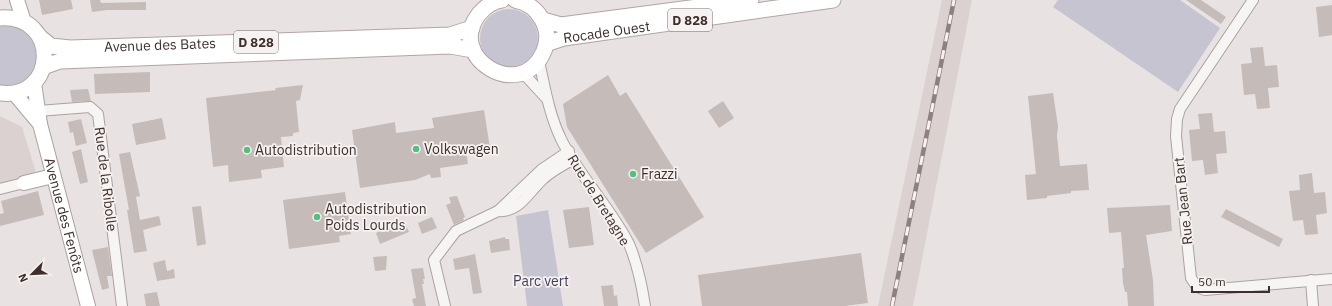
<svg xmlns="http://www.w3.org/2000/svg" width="1332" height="306" font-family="'IBM Plex Sans',sans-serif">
	<rect width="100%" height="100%" fill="#e8e3e2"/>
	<g fill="#dad1d0">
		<polygon points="942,0 972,0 913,306 878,306"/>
		<polygon points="0,116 22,127 37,176 0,185"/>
	</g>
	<g fill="#c7c4d1">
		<polygon points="1058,0 1180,0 1220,28 1178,92 1053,7"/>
		<circle cx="509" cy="38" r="29"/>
		<path d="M6,25C14,27 22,28 29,34C43,49 38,81 16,86C11,87 5,86 0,86V26Z"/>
		<polygon points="548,210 563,306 527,306 516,216"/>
	</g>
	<g fill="#c5bbb9">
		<polygon points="39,0 71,0 73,9 42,15"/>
		<polygon points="90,0 100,0 101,3 146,2 146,10 107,10 92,12"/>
		<polygon points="1186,0 1201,0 1226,17 1221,24"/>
		<polygon points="1332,5 1332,35 1319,37 1316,7"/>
		<polygon points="1263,47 1265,66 1277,65 1279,87 1268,88 1270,108 1257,109 1255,94 1244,95 1241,64 1252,63 1250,48"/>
		<polygon points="150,72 150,92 95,94 94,74"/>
		<polygon points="608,75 620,96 626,92 704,217 646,253 567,127 563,104"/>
		<polygon points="303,85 300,100 296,101 299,132 293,133 293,136 281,137 284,167 261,170 262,178 229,182 228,165 213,167 206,98 276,90 275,88"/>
		<polygon points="88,89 91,101 72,102 70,90"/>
		<polygon points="1053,93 1058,126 1057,136 1060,166 1087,164 1089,190 1071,191 1071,193 1047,196 1047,198 1027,200 1025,175 1036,174 1028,96"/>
		<polygon points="723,101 734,118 719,128 708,111"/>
		<polygon points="484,110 490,148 466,151 468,164 440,168 441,177 431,178 430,174 415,180 360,188 352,130 395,122 396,133 434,128 432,118"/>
		<polygon points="1212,113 1214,132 1225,131 1227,153 1216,154 1218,173 1205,175 1203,160 1192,161 1189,130 1200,129 1198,114"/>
		<polygon points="162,118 166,139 136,145 132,124"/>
		<polygon points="81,119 87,143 76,146 73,132 70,133 68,122"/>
		<polygon points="81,149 88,182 80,184 72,152"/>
		<polygon points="130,152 140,196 136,197 140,220 159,216 161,225 143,230 147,251 134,253 127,210 129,210 119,154"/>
		<polygon points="1312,173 1314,193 1325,192 1327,213 1316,215 1318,234 1305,235 1303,220 1293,221 1289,191 1300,190 1299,175"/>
		<polygon points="38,191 44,215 0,226 0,214 4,213 1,201"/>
		<polygon points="345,192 351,234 339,236 340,242 289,249 283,200"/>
		<polygon points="457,196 465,217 463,218 464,220 454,225 446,205 451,203 449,197"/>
		<polygon points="1170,205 1172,231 1146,235 1153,280 1154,306 1128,306 1127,292 1125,292 1123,283 1122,268 1124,268 1121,232 1109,233 1107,208"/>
		<polygon points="201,206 206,244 197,246 192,207"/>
		<polygon points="589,207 594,245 569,248 563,210"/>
		<polygon points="1226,209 1283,239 1279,247 1221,217"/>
		<polygon points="432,217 437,228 422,234 418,223"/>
		<polygon points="404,220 409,232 380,244 376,233"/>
		<polygon points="505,237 505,239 509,239 510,250 491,253 489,241"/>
		<polygon points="108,247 112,276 107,276 109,288 102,290 92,250"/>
		<polygon points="861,253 868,303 845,306 702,306 698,275"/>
		<polygon points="475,254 482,293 473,294 469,268 455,270 453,259"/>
		<polygon points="387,256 386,270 375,271 373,257"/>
		<polygon points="165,260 167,271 174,269 175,278 157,281 153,263"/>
		<polygon points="423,268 425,279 423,279 424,284 422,284 426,306 414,306 412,299 416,298 411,269"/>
		<polygon points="613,285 614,296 617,295 618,306 604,306 601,286"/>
		<polygon points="157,292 160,306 146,306 144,294"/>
	</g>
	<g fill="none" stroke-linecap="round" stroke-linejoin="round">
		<defs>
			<g id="street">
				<polyline points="1253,0 1180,109 1177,119 1176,136 1191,278 1197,287 1205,290 1332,279"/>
				<path d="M539,61C545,88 549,114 561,139C579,176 611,208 629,244C637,263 642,286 645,306"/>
				<polyline points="523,73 546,98"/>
				<polyline points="38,111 90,107 98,114 122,306"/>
				<polyline points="0,189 24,183"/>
				<path d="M498,211C519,213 528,193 542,180C551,171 563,165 574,159"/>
				<polyline points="1311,280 1313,306"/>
				<polyline points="445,306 434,260 456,231 498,211 541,170 569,151"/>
			</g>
			<g id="secondary">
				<polyline points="17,0 24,22"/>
				<path id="s1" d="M34,83L40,124L88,306"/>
				<polyline points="14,93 40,124"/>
				<polyline points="24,183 53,176"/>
			</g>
			<g id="primary">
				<path d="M502,0C493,1 485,7 479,14C445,57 520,103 543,53C554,31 539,4 515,0"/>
				<path d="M0,18C61,14 57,101 0,93"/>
				<polyline points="543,20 561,25 751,0"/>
				<path id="s2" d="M41,38L51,46L70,48L450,35L472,28"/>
				<path id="s3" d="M546,44L564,38L833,0"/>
				<polyline points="43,67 60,61 450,46 473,50"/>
			</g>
		</defs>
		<use href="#street" stroke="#aba2a0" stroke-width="12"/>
		<use href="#secondary" stroke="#aba2a0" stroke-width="16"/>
		<use href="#primary" stroke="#b3a4a2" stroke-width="17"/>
		<use href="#street" stroke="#f7f4f4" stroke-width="10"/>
		<use href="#secondary" stroke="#fff" stroke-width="14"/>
		<use href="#primary" stroke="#fff" stroke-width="15"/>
		<defs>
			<polyline id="rail" points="892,306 954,0"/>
		</defs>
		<use href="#rail" stroke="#90807d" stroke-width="4.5"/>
		<use href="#rail" stroke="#f6f2f1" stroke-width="3" stroke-dasharray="9" stroke-linecap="butt"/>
	</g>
	<g fill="#55bf7d" stroke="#f6f2f1" stroke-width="1.5">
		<circle cx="416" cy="149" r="4"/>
		<circle cx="247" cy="150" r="4"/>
		<circle cx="633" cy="174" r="4"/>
		<circle cx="317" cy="217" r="4"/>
	</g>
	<g text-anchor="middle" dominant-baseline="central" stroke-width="3.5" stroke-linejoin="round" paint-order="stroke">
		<g fill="#f6f2f1" stroke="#756a67" stroke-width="1">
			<rect x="668" y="9" width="44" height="22" rx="3"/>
			<rect x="234" y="31" width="44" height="22" rx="3"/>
		</g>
		<g font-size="13" font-weight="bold" fill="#3e2f2c">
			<text x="690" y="20">D 828</text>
			<text x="256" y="42">D 828</text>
		</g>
		<g font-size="14" fill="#3e2f2c" stroke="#f6f2f1">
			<text stroke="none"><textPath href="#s3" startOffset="62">Rocade Ouest</textPath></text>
			<text stroke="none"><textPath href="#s2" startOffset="122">Avenue des Bates</textPath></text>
			<text transform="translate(106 179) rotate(83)">Rue de la Ribolle</text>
			<text transform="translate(599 200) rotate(58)">Rue de Bretagne</text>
			<text transform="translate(1183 201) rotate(-96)">Rue Jean Bart</text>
			<text stroke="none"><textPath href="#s1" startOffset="136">Avenue des Fenôts</textPath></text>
		</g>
		<g font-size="14" fill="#3e2f2c" stroke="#f6f2f1" text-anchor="start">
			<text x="424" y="149">Volkswagen</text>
			<text x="255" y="150">Autodistribution</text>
			<text x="641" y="174">Frazzi</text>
			<text x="325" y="209">Autodistribution<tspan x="325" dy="16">Poids Lourds</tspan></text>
		</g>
		<g font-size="14" fill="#453b58" stroke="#f6f2f1">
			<text x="541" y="281">Parc vert</text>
		</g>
	</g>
	<g transform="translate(32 274) rotate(246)" stroke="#f6f2f1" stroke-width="3" paint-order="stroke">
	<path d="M0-3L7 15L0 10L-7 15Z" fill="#3e2f2c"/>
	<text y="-6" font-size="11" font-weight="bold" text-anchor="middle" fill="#3e2f2c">N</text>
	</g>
	<path d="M1192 286v6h77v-6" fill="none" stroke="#3e2f2c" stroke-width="2"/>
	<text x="1198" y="286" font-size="12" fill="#3e2f2c" stroke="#f6f2f1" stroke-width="3" paint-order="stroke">50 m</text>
</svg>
